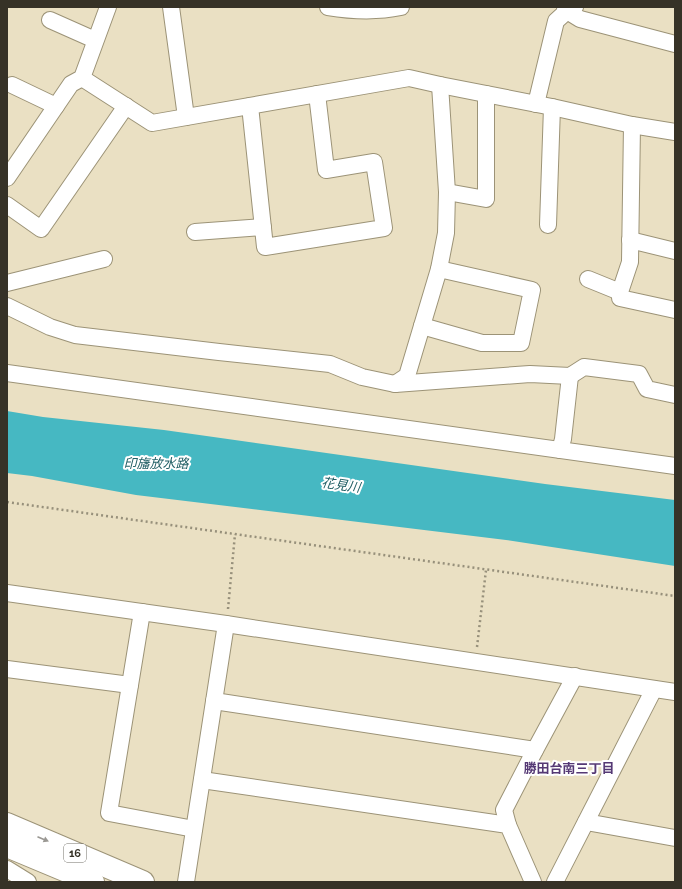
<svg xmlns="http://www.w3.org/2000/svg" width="682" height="889" font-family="Raleway,'Noto Sans JP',sans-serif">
	<rect width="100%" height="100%" fill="#eae0c3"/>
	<polygon fill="#46b8c2" points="7,411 43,417 164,430 545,484 675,500 675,566 506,540 136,495 32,476 7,473"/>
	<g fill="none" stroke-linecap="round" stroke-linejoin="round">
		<defs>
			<g id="minor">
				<polyline points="171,7 186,117"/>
				<path d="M328,7C352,11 377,12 401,7"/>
				<polyline points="565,7 567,11 580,19 675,44"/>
				<polyline points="50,20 95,40"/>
				<polyline points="82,78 152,123 409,78 440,85 552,107 632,125 675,132"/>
				<polyline points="12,85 56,106"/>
				<polyline points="536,104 556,21 567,11 575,7"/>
				<polyline points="250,106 265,247 384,228 374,162 326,170 317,94"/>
				<polyline points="632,125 630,262 620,292 620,298 675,310"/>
				<polyline points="7,178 71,84 82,78 108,7"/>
				<polyline points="447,192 486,199 486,94"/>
				<polyline points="7,205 41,229 126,106"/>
				<polyline points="548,225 552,107"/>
				<polyline points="195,232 263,227"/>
				<polyline points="630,240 675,251"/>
				<polyline points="588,279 620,292"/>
				<polyline points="7,283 104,259"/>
				<polyline points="7,306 50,327 75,335 219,352 330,364 362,377 395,384 530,374 570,376 584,367 639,374 647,389 675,395"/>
				<polyline points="422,326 482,343 521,343 532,290 439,269"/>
				<polyline points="7,373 675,466"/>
				<polyline points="395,384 407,376 439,269 446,233 447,192 440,85"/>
				<polyline points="560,450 563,439 570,376"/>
				<polyline points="7,593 226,624 675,692"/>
				<polyline points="142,612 109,813 194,829"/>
				<polyline points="7,669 130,685"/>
				<polyline points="214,701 535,750"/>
				<polyline points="202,780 508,825 533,882"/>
				<polyline points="586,822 675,838"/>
				<polyline points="508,825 504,810 535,750 575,676"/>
				<polyline points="7,869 28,882"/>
				<polyline points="186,882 226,624"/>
				<polyline points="555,882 654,689"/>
			</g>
			<g id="highway">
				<polyline points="7,824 143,882"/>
				<polyline points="7,846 93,882"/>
			</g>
		</defs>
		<use href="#minor" stroke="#9c9377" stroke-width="18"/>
		<use href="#highway" stroke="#9c9377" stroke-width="24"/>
		<g stroke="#97907b" stroke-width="2.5" stroke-dasharray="2 3" stroke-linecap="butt">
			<polyline points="7,502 675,596"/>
			<polyline points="228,609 235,534"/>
			<polyline points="477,647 486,570"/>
		</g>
		<use href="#minor" stroke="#fff" stroke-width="16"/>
		<use href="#highway" stroke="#fff" stroke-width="22"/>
	</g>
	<defs><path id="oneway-solid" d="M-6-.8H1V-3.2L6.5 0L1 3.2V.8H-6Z"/></defs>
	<use fill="#9a9893" href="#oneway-solid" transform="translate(43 839) rotate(23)"/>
	<g text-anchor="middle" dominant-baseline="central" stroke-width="4" stroke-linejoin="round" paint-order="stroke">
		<rect fill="#fff" stroke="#727068" stroke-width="1" x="64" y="844" width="22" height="18" rx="3"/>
		<g font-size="11" font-weight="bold" fill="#363227">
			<text x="75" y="853">16</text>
		</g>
		<g font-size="13" font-style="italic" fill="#215f65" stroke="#fff">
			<text x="156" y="463">印旛放水路</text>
			<text transform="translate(341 485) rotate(8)">花見川</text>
		</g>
		<g font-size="13" font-weight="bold" fill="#553975" stroke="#fff">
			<text x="569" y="768">勝田台南三丁目</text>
		</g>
	</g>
	<rect width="682" height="889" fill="none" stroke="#363227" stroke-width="16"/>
</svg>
